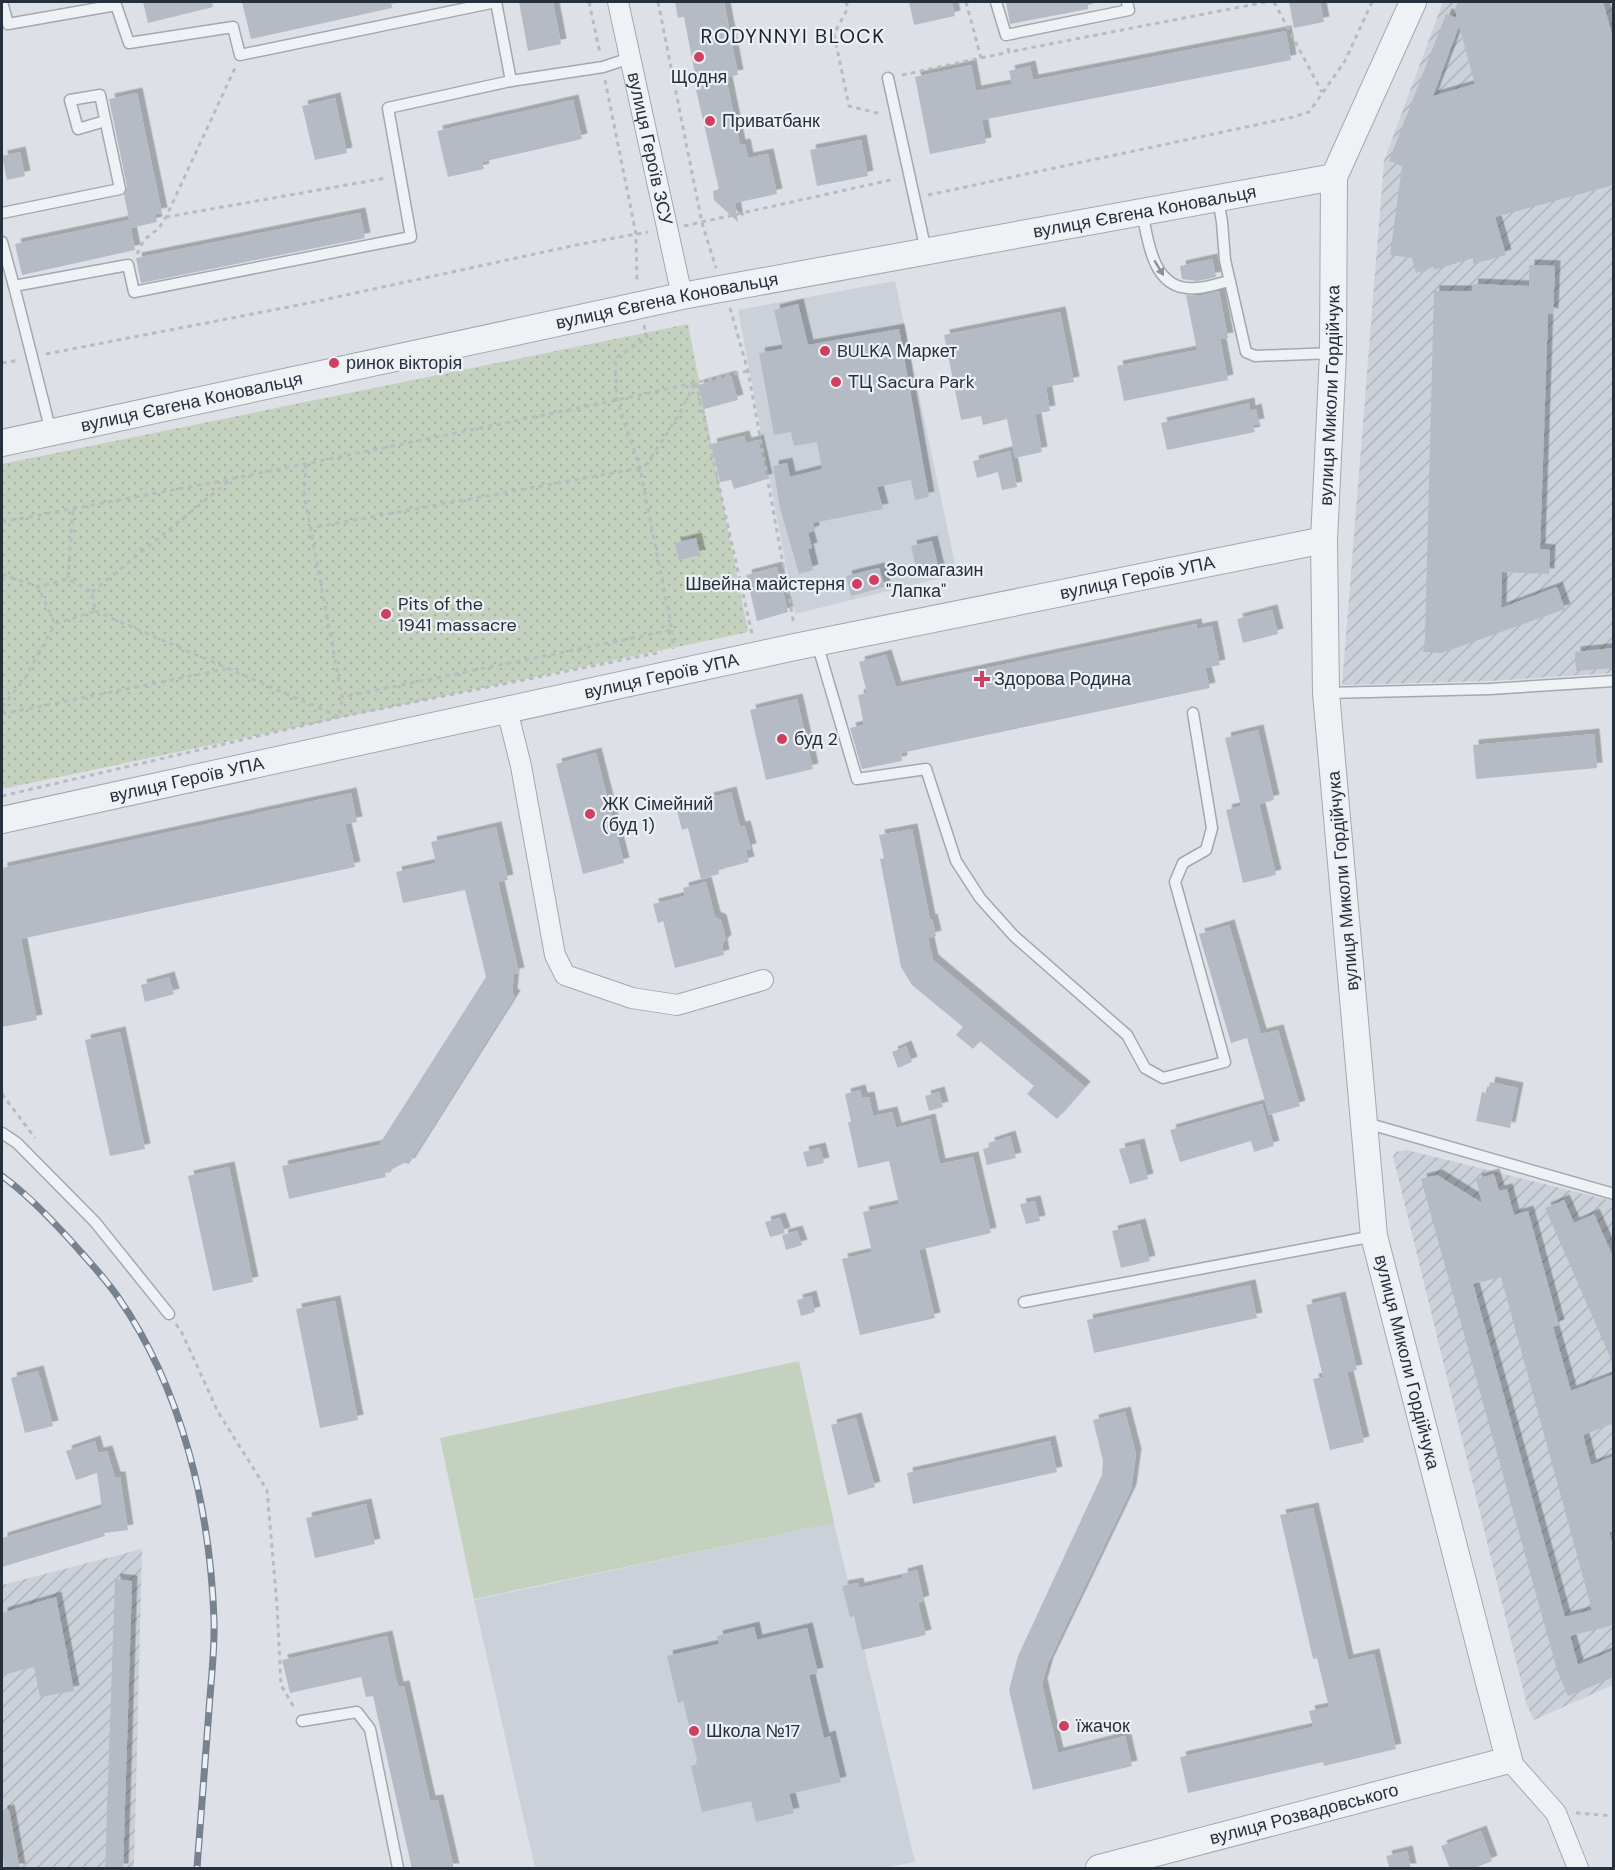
<svg xmlns="http://www.w3.org/2000/svg" width="1615" height="1870" font-family="'DM Sans',sans-serif">
	<defs>
		<pattern id="industrial-furrows" width="10" height="10" patternUnits="userSpaceOnUse" patternTransform="scale(1.5)"><rect width="10" height="10" fill="#cbd1d9"/><path d="M-1 1l2-2M0 10L10 0M9 11l2-2" fill="none" stroke="#aeb4bb"/></pattern>
		<pattern id="green-dots" width="8" height="8" patternUnits="userSpaceOnUse" patternTransform="scale(1.5)"><rect width="8" height="8" fill="#c4d1be"/><path d="M2 2h.1M6 6h.1" fill="none" stroke="#a8b4a4" stroke-width="1.8" stroke-linecap="round"/></pattern>
		<filter id="shadow"><feDropShadow dx="5.5" dy="-5.5" stdDeviation="0" flood-color="#0004"/></filter>
	</defs>
	<rect width="100%" height="100%" fill="#dde1e7"/>
	<g fill="#cbd1d9">
		<polygon points="895,281 957,574 795,614 738,310"/>
		<polygon points="834,1523 915,1862 882,1868 535,1868 474,1600"/>
	</g>
	<g fill="url(#industrial-furrows)">
		<polygon points="1443,2 1613,2 1613,673 1490,681 1342,685 1384,161"/>
		<polygon points="1407,1150 1613,1201 1613,1685 1534,1720 1527,1706 1393,1156 1396,1152"/>
		<polygon points="142,1549 134,1868 2,1868 2,1585"/>
	</g>
	<polygon fill="url(#green-dots)" points="688,324 748,632 2,789 2,464"/>
	<polygon fill="#c4d1be" points="799,1361 834,1523 474,1599 440,1438"/>
	<g fill="#b4bbc4" fill-rule="evenodd" filter="url(#shadow)">
		<polygon points="143,2 212,2 213,7 148,23"/>
		<polygon points="242,2 391,2 392,8 251,39"/>
		<polygon points="519,2 553,2 561,44 528,51"/>
		<polygon points="675,2 724,2 738,75 726,77 740,145 745,144 748,158 768,154 777,194 735,203 738,222 714,200 713,191 719,189 696,90 698,90 684,17 678,18"/>
		<polygon points="909,2 952,2 955,16 914,25"/>
		<polygon points="1006,2 1088,2 1088,9 1010,24"/>
		<polygon points="1289,2 1320,2 1324,22 1294,28"/>
		<path d="M1458,2H1603L1614,42V185L1495,217L1506,255L1473,264V258L1434,270V267L1416,273L1412,258L1390,255L1402,166L1389,161L1446,14L1457,18L1455,9ZM1459,26L1475,84L1433,96Z"/>
		<polygon points="1286,31 1291,60 982,120 986,143 930,154 915,77 971,65 976,91 1012,84 1009,71 1030,66 1033,80"/>
		<polygon points="137,93 162,213 155,214 157,222 131,228 124,195 127,187 109,99"/>
		<polygon points="335,98 347,153 315,160 302,106"/>
		<polygon points="573,100 582,139 482,162 484,169 448,177 437,131"/>
		<polygon points="861,140 868,176 817,186 810,150"/>
		<polygon points="20,152 25,176 7,180 2,156"/>
		<polygon points="360,213 365,238 141,283 136,258"/>
		<polygon points="129,220 135,250 22,275 15,244"/>
		<polygon points="1212,259 1216,277 1197,281 1182,279 1180,266"/>
		<polygon points="1529,265 1555,266 1553,314 1548,313 1540,549 1550,550 1549,574 1502,572 1501,608 1557,587 1565,609 1442,653 1423,652 1425,638 1434,291 1472,291 1473,284 1529,286"/>
		<polygon points="1219,291 1228,338 1220,339 1228,380 1124,401 1117,366 1197,350 1186,295 1199,296"/>
		<polygon points="798,304 808,345 899,329 929,497 915,500 911,480 877,487 883,509 813,523 814,531 808,533 812,548 808,549 813,570 799,574 780,508 773,466 787,463 790,477 822,469 817,442 794,446 791,432 774,435 759,353 783,349 774,310"/>
		<polygon points="1060,312 1074,382 1046,387 1050,411 1035,414 1042,452 1015,458 1007,419 983,425 981,416 961,420 944,335"/>
		<polygon points="731,376 738,400 704,409 698,385"/>
		<polygon points="1249,403 1250,411 1256,409 1259,424 1253,425 1255,432 1167,450 1161,423"/>
		<polygon points="744,436 746,443 758,440 767,479 734,489 731,480 720,482 711,444"/>
		<polygon points="1010,451 1017,487 1002,490 998,472 977,478 973,461"/>
		<polygon points="696,538 700,555 679,560 675,543"/>
		<polygon points="932,541 940,574 919,579 911,546"/>
		<polygon points="777,567 788,612 757,621 746,575"/>
		<polygon points="879,568 885,587 851,596 846,576"/>
		<polygon points="1272,610 1278,634 1243,643 1237,619"/>
		<polygon points="1196,624 1197,629 1212,626 1220,665 1205,668 1210,688 901,753 902,761 862,769 850,728 864,725 858,695 867,693 859,662 886,655 896,687"/>
		<polygon points="1614,648 1614,668 1576,671 1575,652"/>
		<polygon points="797,699 813,769 766,780 750,710"/>
		<polygon points="1258,730 1274,800 1259,804 1276,875 1243,883 1226,810 1241,806 1225,738"/>
		<polygon points="1594,734 1597,768 1476,779 1473,745"/>
		<polygon points="596,753 624,863 583,874 556,764"/>
		<polygon points="731,792 740,827 745,826 751,849 746,850 749,862 718,870 719,874 701,879 688,828 682,830 677,811 710,803 708,798"/>
		<polygon points="351,793 357,822 345,824 355,867 21,939 37,1020 2,1027 2,868"/>
		<polygon points="496,827 508,880 498,882 519,973 514,974 512,994 515,996 409,1164 404,1163 385,1173 386,1177 289,1199 282,1166 379,1145 486,977 465,890 403,903 396,872 436,863 431,842"/>
		<polygon points="912,829 930,920 932,919 936,936 928,938 933,960 1085,1087 1057,1119 1027,1094 1034,1086 980,1041 973,1049 956,1035 963,1027 912,985 901,967 880,859 884,858 879,835"/>
		<polygon points="706,882 715,917 721,920 726,940 722,944 724,955 675,968 663,921 658,923 653,904 685,896 683,888"/>
		<polygon points="1229,925 1261,1034 1278,1030 1300,1106 1269,1115 1247,1038 1231,1043 1199,934"/>
		<polygon points="169,977 174,994 145,1002 141,985"/>
		<polygon points="120,1032 145,1149 110,1156 85,1040"/>
		<polygon points="906,1046 912,1062 898,1068 892,1052"/>
		<polygon points="1490,1082 1518,1088 1510,1128 1476,1121 1482,1092 1488,1093"/>
		<polygon points="860,1090 862,1098 869,1097 873,1116 892,1112 896,1128 930,1119 940,1164 973,1157 991,1233 919,1250 935,1318 860,1335 842,1259 872,1252 863,1212 899,1204 889,1161 858,1168 848,1122 851,1122 845,1094"/>
		<polygon points="939,1092 943,1107 929,1111 925,1096"/>
		<polygon points="1262,1104 1274,1146 1254,1152 1251,1141 1180,1162 1170,1130"/>
		<polygon points="1010,1136 1016,1158 987,1165 983,1149 990,1147 989,1143"/>
		<polygon points="1139,1144 1148,1179 1130,1184 1119,1149"/>
		<polygon points="820,1148 824,1163 807,1167 803,1152"/>
		<polygon points="229,1167 253,1282 213,1291 188,1176"/>
		<path d="M1494,1174L1499,1191L1507,1189L1514,1215L1528,1211L1559,1325L1553,1327L1571,1391L1614,1374V1423L1583,1435L1591,1465L1614,1456V1531L1609,1532L1614,1548V1625L1570,1636L1578,1665L1614,1650V1677L1568,1696L1557,1670L1421,1179L1437,1175L1482,1203L1476,1179ZM1501,1277L1592,1610L1565,1617L1473,1284Z"/>
		<polygon points="1564,1200 1574,1223 1594,1214 1614,1259 1614,1366 1545,1208"/>
		<polygon points="1035,1201 1040,1221 1026,1224 1020,1204"/>
		<polygon points="780,1218 785,1233 770,1237 765,1222"/>
		<polygon points="1140,1224 1150,1261 1121,1268 1112,1231"/>
		<polygon points="797,1231 802,1245 786,1250 782,1235"/>
		<polygon points="1250,1285 1257,1318 1094,1353 1087,1320"/>
		<polygon points="811,1296 815,1312 801,1316 797,1300"/>
		<polygon points="1340,1297 1357,1370 1347,1372 1364,1442 1330,1450 1313,1379 1323,1377 1306,1305"/>
		<polygon points="335,1301 358,1420 320,1428 296,1309"/>
		<polygon points="38,1371 53,1426 25,1433 11,1378"/>
		<polygon points="1125,1412 1136,1454 1131,1490 1048,1663 1042,1684 1058,1753 1125,1736 1132,1766 1033,1790 1009,1690 1018,1656 1102,1475 1103,1461 1093,1420"/>
		<polygon points="856,1418 875,1487 848,1495 831,1425"/>
		<polygon points="95,1441 98,1453 107,1451 115,1477 120,1477 128,1530 104,1533 105,1536 2,1567 2,1538 102,1508 97,1473 76,1480 66,1451"/>
		<polygon points="1050,1441 1057,1472 913,1504 907,1473"/>
		<polygon points="366,1504 375,1544 315,1558 306,1518"/>
		<polygon points="1313,1508 1348,1660 1374,1654 1396,1749 1324,1766 1323,1762 1188,1793 1180,1757 1313,1727 1309,1711 1329,1707 1317,1658 1313,1659 1280,1515"/>
		<polygon points="917,1570 924,1601 918,1603 926,1635 862,1650 854,1616 850,1617 842,1586 858,1583 859,1588 903,1578 902,1574"/>
		<polygon points="115,1579 132,1581 123,1869 105,1869"/>
		<polygon points="56,1597 74,1691 40,1697 34,1667 2,1675 2,1613"/>
		<polygon points="754,1627 757,1640 807,1628 818,1673 809,1675 824,1738 830,1736 841,1782 789,1794 794,1813 756,1822 751,1801 702,1812 691,1766 698,1764 683,1701 678,1703 667,1656 719,1644 717,1636"/>
		<polygon points="387,1636 398,1687 404,1686 430,1801 438,1800 454,1869 412,1869 373,1696 366,1697 361,1677 290,1693 282,1660"/>
		<polygon points="9,1810 20,1869 5,1869 2,1853 2,1811"/>
		<polygon points="1481,1831 1492,1861 1472,1869 1450,1869 1441,1846"/>
		<polygon points="1407,1851 1411,1869 1390,1869 1386,1856"/>
	</g>
	<g fill="none" stroke-linecap="round" stroke-linejoin="round">
		<defs>
			<g id="service">
				<polyline points="2,2 8,24 116,5 129,43 233,27 240,55 496,2"/>
				<polyline points="496,2 511,81 603,67 630,58"/>
				<polyline points="996,2 1006,35 1129,10 1127,2"/>
				<polyline points="888,78 926,251"/>
				<polyline points="1218,199 1222,222 1225,260 1246,352 1255,356 1333,353"/>
				<path d="M1142,212C1148,240 1152,285 1187,288C1201,290 1216,284 1229,281"/>
				<polyline points="2,213 120,189 100,95 70,100 78,129 105,121"/>
				<polyline points="2,242 14,286"/>
				<polyline points="51,432 14,286 128,265 134,292 411,237 388,108 511,81"/>
				<polyline points="817,643 857,779 926,769 956,861 980,898 1014,936 1127,1035 1145,1068 1163,1078 1225,1062 1175,882 1183,863 1206,850 1212,828 1193,713"/>
				<polyline points="1327,693 1490,689 1614,681"/>
				<polyline points="1366,1123 1614,1194"/>
				<polyline points="2,1133 17,1143 95,1222 169,1314"/>
				<polyline points="1024,1302 1374,1236"/>
				<polyline points="302,1721 357,1712 370,1729 398,1868"/>
			</g>
			<g id="minor">
				<path id="s1" d="M618,2L682,296"/>
				<polyline points="507,710 521,766 555,955 565,975 632,998 677,1005 763,980"/>
				<polyline points="1509,1760 1556,1813 1578,1868"/>
			</g>
			<g id="tertiary">
				<path id="s2" d="M2,443L682,296L1334,177"/>
				<path id="s3" d="M2,820L790,648L1324,540"/>
				<path id="s4" d="M1099,1868L1509,1760L1374,1236L1326,693L1324,540L1333,353L1334,177L1413,2"/>
			</g>
		</defs>
		<use href="#service" stroke="#a2a8b1" stroke-width="13"/>
		<use href="#minor" stroke="#a2a8b1" stroke-width="22"/>
		<use href="#tertiary" stroke="#a2a8b1" stroke-width="28"/>
		<g stroke="#b7bcc1" stroke-width="3" stroke-dasharray="4.5 4.5" stroke-linecap="butt">
			<polyline points="589,2 600,53"/>
			<polyline points="658,2 702,223 716,268"/>
			<polyline points="846,2 848,8 834,34 849,106 881,114"/>
			<polyline points="966,2 981,58"/>
			<polyline points="1274,2 1322,92"/>
			<polyline points="1008,48 1009,52 1266,2"/>
			<polyline points="902,75 1009,52"/>
			<polyline points="605,80 636,234 637,283"/>
			<polyline points="928,195 1293,117 1309,112 1345,61 1372,2"/>
			<polyline points="166,217 386,178"/>
			<polyline points="684,226 895,179"/>
			<polyline points="137,254 144,240 159,228 166,217 235,68"/>
			<polyline points="730,308 748,371 794,625"/>
			<polyline points="644,325 647,338 615,358 617,400 640,468 647,464 680,413 696,381"/>
			<polyline points="46,354 309,303 581,244 648,232"/>
			<polyline points="2,363 19,360"/>
			<polyline points="696,383 752,634"/>
			<polyline points="306,464 304,494 342,697 672,630 640,468 311,528"/>
			<polyline points="2,522 231,479 617,400 748,371"/>
			<polyline points="2,574 38,587"/>
			<polyline points="68,578 73,508"/>
			<polyline points="92,592 230,480"/>
			<polyline points="95,611 340,717 342,697"/>
			<polyline points="672,630 673,649"/>
			<polyline points="2,707 25,678 55,624 95,611 92,592 68,579 38,587 55,624"/>
			<polyline points="2,714 226,669"/>
			<polyline points="2,796 340,717 662,652"/>
			<polyline points="2,1094 35,1138"/>
			<polyline points="176,1324 182,1333 218,1412 267,1490 277,1605 281,1685 295,1709"/>
			<polyline points="1576,1813 1614,1816"/>
		</g>
		<use href="#service" stroke="#eff2f5" stroke-width="10"/>
		<use href="#minor" stroke="#eff2f5" stroke-width="20"/>
		<use href="#tertiary" stroke="#eff2f5" stroke-width="26"/>
		<defs>
			<path id="rail" d="M2,1176C27,1194 50,1218 71,1241C87,1259 104,1277 118,1297C182,1389 210,1508 214,1619C215,1649 211,1680 209,1710C205,1763 201,1816 197,1868"/>
		</defs>
		<use href="#rail" stroke="#768290" stroke-width="7"/>
		<use href="#rail" stroke="#ecf0f5" stroke-width="4.5" stroke-dasharray="14" stroke-linecap="butt"/>
	</g>
	<defs><path id="oneway-solid" d="M-6-.8H1V-3.2L6.5 0L1 3.2V.8H-6Z" transform="scale(1.5)"/></defs>
	<use fill="#8a9199" href="#oneway-solid" transform="translate(1159 268) rotate(59)"/>
	<g fill="#ce3f60" stroke="#ecf0f5" stroke-width="2">
		<circle cx="699" cy="57" r="6"/>
		<circle cx="710" cy="121" r="6"/>
		<circle cx="825" cy="351" r="6"/>
		<circle cx="334" cy="363" r="6"/>
		<circle cx="836" cy="382" r="6"/>
		<circle cx="874" cy="580" r="6"/>
		<circle cx="857" cy="584" r="6"/>
		<circle cx="386" cy="614" r="6"/>
		<path d="M979 670h6v6h6v6h-6v6h-6v-6h-6v-6h6z"/>
		<circle cx="782" cy="739" r="6"/>
		<circle cx="590" cy="814" r="6"/>
		<circle cx="1064" cy="1726" r="6"/>
		<circle cx="694" cy="1731" r="6"/>
	</g>
	<g text-anchor="middle" dominant-baseline="central" stroke-width="4.5" stroke-linejoin="round" paint-order="stroke">
		<g font-size="18" fill="#26303d" stroke="#ecf0f5" text-anchor="start">
			<text x="699" y="77" text-anchor="middle">Щодня</text>
			<text x="722" y="121">Приватбанк</text>
			<text x="837" y="351">BULKA Маркет</text>
			<text x="346" y="363">ринок вікторія</text>
			<text x="848" y="382">ТЦ Sacura Park</text>
			<text x="886" y="570">Зоомагазин<tspan x="886" dy="21">"Лапка"</tspan></text>
			<text x="845" y="584" text-anchor="end">Швейна майстерня</text>
			<text x="398" y="604">Pits of the<tspan x="398" dy="21">1941 massacre</tspan></text>
			<text x="994" y="679">Здорова Родина</text>
			<text x="794" y="739">буд 2</text>
			<text x="602" y="804">ЖК Сімейний<tspan x="602" dy="21">(буд 1)</tspan></text>
			<text x="1076" y="1726">їжачок</text>
			<text x="706" y="1731">Школа №17</text>
		</g>
		<g font-size="18" fill="#26303d" stroke="#ecf0f5">
			<text stroke="none"><textPath href="#s1" startOffset="150">вулиця Героїв ЗСУ</textPath></text>
			<text stroke="none"><textPath href="#s2" startOffset="1166">вулиця Євгена Коновальця</textPath></text>
			<text stroke="none"><textPath href="#s2" startOffset="680">вулиця Євгена Коновальця</textPath></text>
			<text stroke="none"><textPath href="#s4" startOffset="1808">вулиця Миколи Гордійчука</textPath></text>
			<text stroke="none"><textPath href="#s2" startOffset="194">вулиця Євгена Коновальця</textPath></text>
			<text stroke="none"><textPath href="#s3" startOffset="1161">вулиця Героїв УПА</textPath></text>
			<text stroke="none"><textPath href="#s3" startOffset="675">вулиця Героїв УПА</textPath></text>
			<text stroke="none"><textPath href="#s3" startOffset="189">вулиця Героїв УПА</textPath></text>
			<text transform="translate(1343 881) rotate(-95)">вулиця Миколи Гордійчука</text>
			<text transform="translate(1407 1362) rotate(76)">вулиця Миколи Гордійчука</text>
			<text stroke="none"><textPath href="#s4" startOffset="212">вулиця Розвадовського</textPath></text>
		</g>
		<g font-size="20" letter-spacing="1.5" fill="#19212e" stroke="#ecf0f5">
			<text x="793" y="36">RODYNNYI BLOCK</text>
		</g>
	</g>
	<rect width="1615" height="1870" fill="none" stroke="#26303d" stroke-width="6"/>
</svg>
